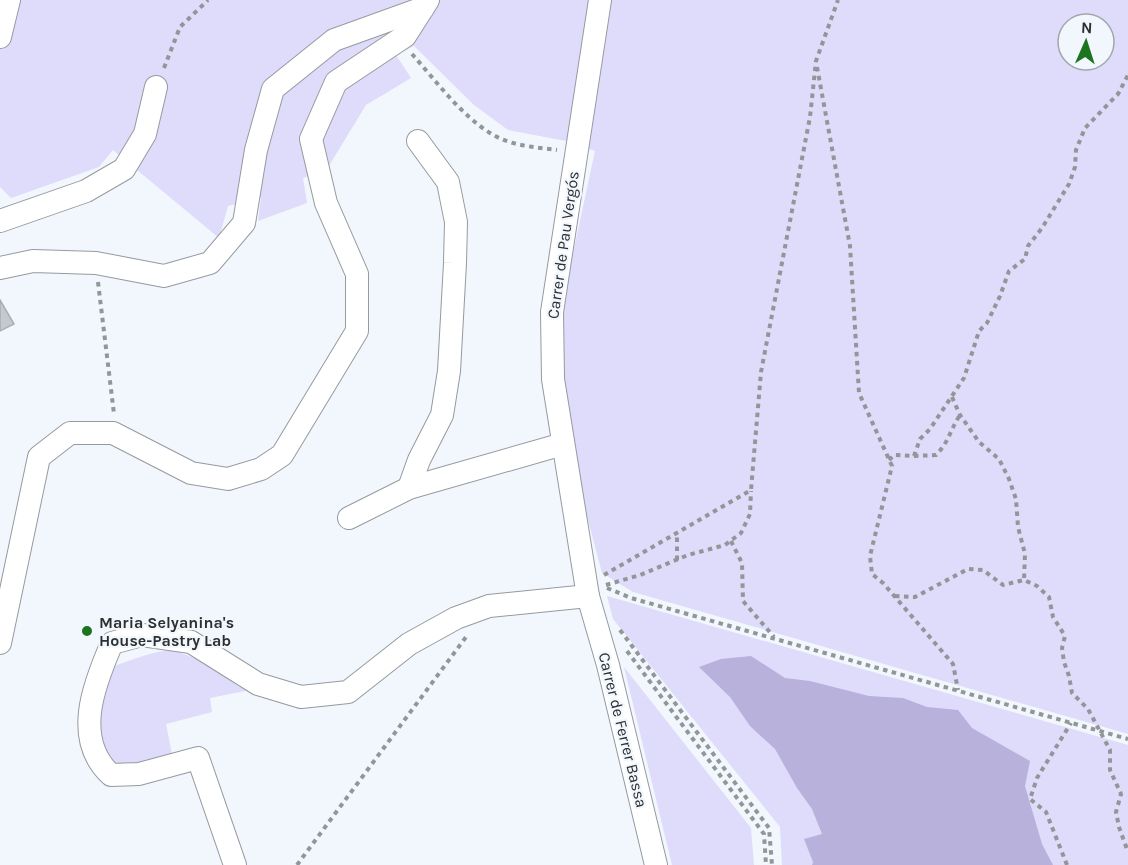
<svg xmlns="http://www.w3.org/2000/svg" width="1128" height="865" font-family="Karla,sans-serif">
	<rect width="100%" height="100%" fill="#f1f7fc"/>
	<g fill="#dfdbfa" fill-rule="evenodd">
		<path d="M15,0H1128V734L633,592L602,573L568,444L563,395V300L595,151L566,141L508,130L474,105L414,46L396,55L411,78L366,105L327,169L303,178L307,203L258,221L261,198L228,206L219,238L113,150L99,167L11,198L0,187V49L4,44ZM1068,24H1104V60H1068Z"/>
		<polygon points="607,596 1128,745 1128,865 782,865 780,827 613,619"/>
		<path d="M174,650L204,662L239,687L250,690L210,698L212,712L166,724L172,754L123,769L105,758L97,719L111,667C133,660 151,651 174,650Z"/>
		<polygon points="624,667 751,828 754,865 672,865"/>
	</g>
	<polygon fill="#b7b1dc" points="751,656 785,678 810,681 869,696 903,698 927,707 958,710 972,728 1030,761 1025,786 1042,844 1053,865 812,865 813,862 804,839 822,834 812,809 797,788 775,749 750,726 730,697 699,667 721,659"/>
	<polygon fill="#c3cacd" stroke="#a8afb3" stroke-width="1.5" points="0,300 14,324 0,331"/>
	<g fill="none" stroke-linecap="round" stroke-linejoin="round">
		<defs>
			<g id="minor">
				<polyline points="600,0 552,312 553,379 588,596 608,665 656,865"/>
				<polyline points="0,37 9,0"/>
				<polyline points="0,221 86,191 124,169 145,134 156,87"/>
				<polyline points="0,268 33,261 96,263 164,276 210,263 244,223 256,150 273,89 334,40 423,8"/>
				<polyline points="409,488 419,460 442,415 449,371 455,263 456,222 448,182 418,141"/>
				<polyline points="349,518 409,488 563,444"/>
				<polyline points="0,643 39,457 70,433 113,433 191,473 228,479 261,469 282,455 357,331 357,274 326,203 311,139 336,82 405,36 428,0"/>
				<path d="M235,865L198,758L139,774L111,775C72,739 94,684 112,643L142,635L191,642L258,684L301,697L348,692L409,644L456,618L489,606L588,596"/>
			</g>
		</defs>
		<use href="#minor" stroke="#969a9f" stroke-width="24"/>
		<g stroke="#929699" stroke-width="4" stroke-dasharray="4.5 4.5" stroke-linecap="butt">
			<path d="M412,54C436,81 460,114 490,133C510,146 535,147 557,150"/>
			<polyline points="817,67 850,246 859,393 892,466 870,556 872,574 883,583 953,664 958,690"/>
			<polyline points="164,68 180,27 208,0"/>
			<polyline points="98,282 114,414"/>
			<polyline points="952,397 960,415 979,442 999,459 1009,479 1016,499 1018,527 1025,554 1024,580"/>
			<path d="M914,456L936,455C949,442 950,430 960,415"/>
			<polyline points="889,460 894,455 914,456 920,439 930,429 964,378 979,331 987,323 1000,296 1009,271 1025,259 1028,246 1042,228 1069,184 1075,167 1076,150 1085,128 1118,94 1128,75"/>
			<polyline points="731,541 742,563 743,601 774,637"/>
			<polyline points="677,560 677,534"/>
			<polyline points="604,575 751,490 761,372 810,117 816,61 838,0"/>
			<polyline points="606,585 640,575 688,555 725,545 741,533 750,514 751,491"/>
			<polyline points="607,588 631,598 1128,739"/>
			<polyline points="895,596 915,597 968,569 983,570 1003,585 1024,580 1037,586 1049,597 1053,617 1065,636 1062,648 1064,662 1069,676 1072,693 1088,709 1110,750 1110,770 1121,794 1116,812 1119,827 1128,852"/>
			<polyline points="620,630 769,828 772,865"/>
			<polyline points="627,651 764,834 766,865"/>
			<polyline points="297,865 466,637"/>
			<polyline points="1067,865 1046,812 1030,799 1037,778 1071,723"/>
		</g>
		<use href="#minor" stroke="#fff" stroke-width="22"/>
	</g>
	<circle fill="#1d7420" stroke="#f1f7fc" stroke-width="2" cx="87" cy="631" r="6"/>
	<g text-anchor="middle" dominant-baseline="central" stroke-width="4.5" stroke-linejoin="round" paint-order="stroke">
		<g font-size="16" fill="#2d2f31" stroke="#f1f7fc">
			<text transform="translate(563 245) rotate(-82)">Carrer de Pau Vergós</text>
			<text transform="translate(623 730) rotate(76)">Carrer de Ferrer Bassa</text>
		</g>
		<g font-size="16" font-weight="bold" fill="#2d2f31" stroke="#f1f7fc" text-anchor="start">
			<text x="99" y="622">Maria Selyanina's<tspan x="99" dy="18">House-Pastry Lab</tspan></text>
		</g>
	</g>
	<g transform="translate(1086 42) rotate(3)"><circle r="28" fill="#f1f7fc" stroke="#a3a7ab" stroke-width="1.5"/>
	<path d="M0-4.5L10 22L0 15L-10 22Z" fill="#1d7420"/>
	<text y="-9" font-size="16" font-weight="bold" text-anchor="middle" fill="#2d2f31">N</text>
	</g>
</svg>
